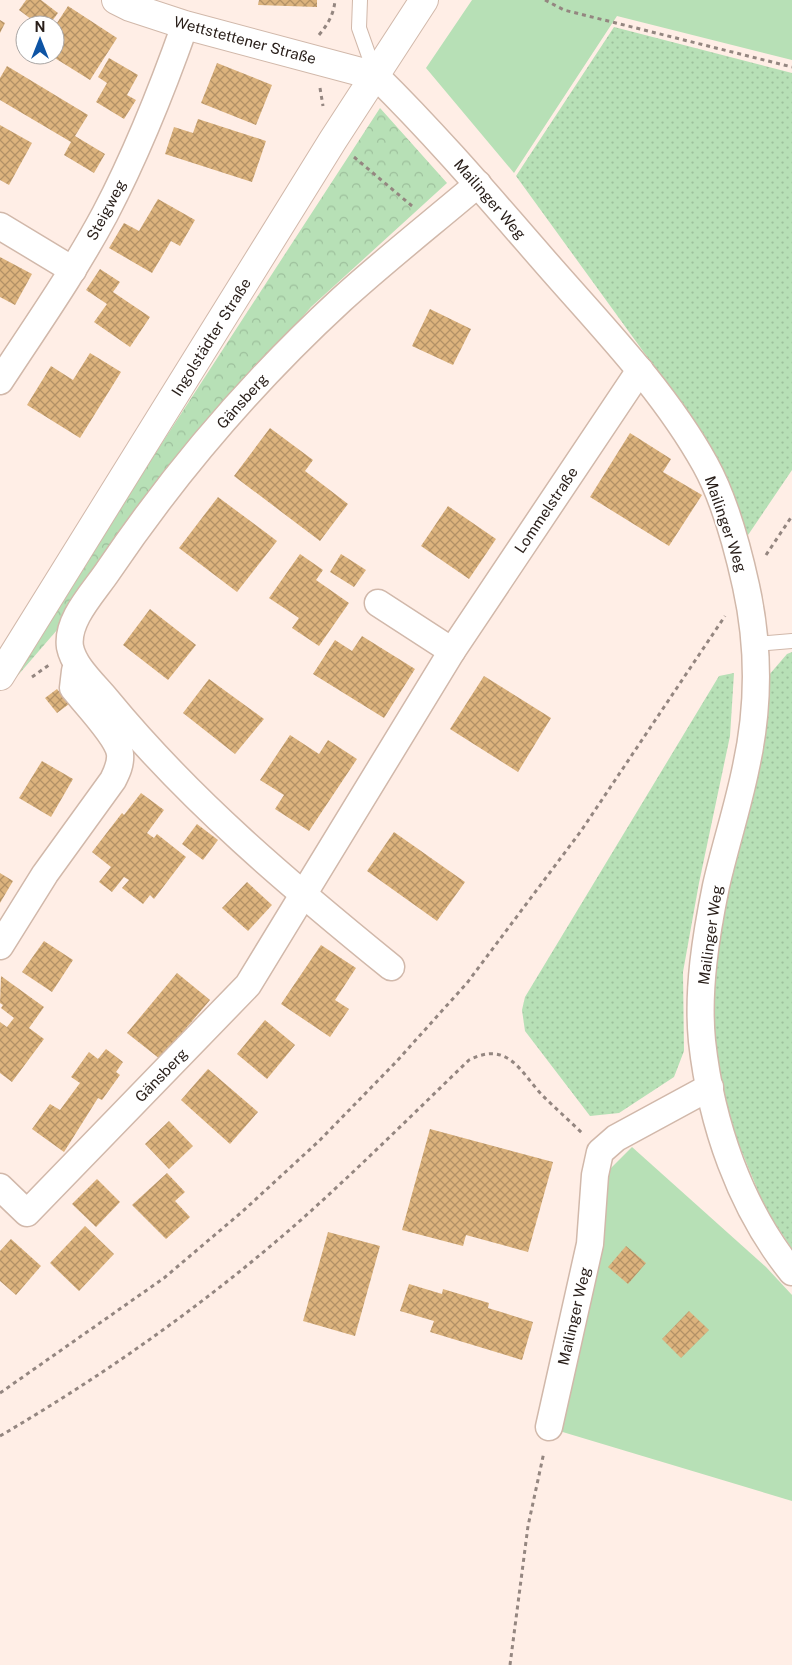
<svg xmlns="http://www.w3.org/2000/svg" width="792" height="1665" font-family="'Public Sans',sans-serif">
	<defs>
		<pattern id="grass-dots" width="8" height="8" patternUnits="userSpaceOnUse" patternTransform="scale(1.25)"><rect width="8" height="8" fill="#b7e0b6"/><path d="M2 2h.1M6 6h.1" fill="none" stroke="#9dc09c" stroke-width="1.8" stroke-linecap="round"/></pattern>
		<pattern id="forest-crowns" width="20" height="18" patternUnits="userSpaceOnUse" patternTransform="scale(1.25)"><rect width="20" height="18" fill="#b7e0b6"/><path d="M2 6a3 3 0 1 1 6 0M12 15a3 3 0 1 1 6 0" fill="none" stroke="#9dc09c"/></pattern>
		<pattern id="building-cross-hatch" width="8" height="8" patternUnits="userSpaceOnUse" patternTransform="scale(1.25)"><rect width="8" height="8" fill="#dcb37d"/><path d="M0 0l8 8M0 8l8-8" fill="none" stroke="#b29166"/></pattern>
	</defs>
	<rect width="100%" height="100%" fill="#ffeee6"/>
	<g fill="url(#grass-dots)">
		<polygon points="614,27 792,73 792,470 746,538 706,438 516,176"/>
		<polygon points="792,652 792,1249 766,1210 729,1121 713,1031 716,945 769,675 787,654"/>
		<polygon points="734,673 730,736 699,883 683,972 684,1051 674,1077 619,1113 590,1116 525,1031 522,1010 525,997 719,676"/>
	</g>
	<polygon fill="url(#forest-crowns)" points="380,108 447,183 311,307 196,440 118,538 57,630 13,681 123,503"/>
	<g fill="#b7e0b6">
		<polygon points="472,0 792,0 792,60 617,16 514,173 426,68"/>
		<polygon points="632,1147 766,1267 792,1295 792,1501 556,1430 608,1171"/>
	</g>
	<g fill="url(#building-cross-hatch)">
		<polygon points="26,0 41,0 58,13 49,25 39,25 19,10"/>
		<polygon points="259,0 317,0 317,7 258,5"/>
		<polygon points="68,6 117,38 90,80 50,55 55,55 55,26"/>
		<polygon points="0,20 5,23 0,33"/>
		<polygon points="109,58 138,75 127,95 136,100 124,119 96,102 107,83 98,77"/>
		<polygon points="217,63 272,85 256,125 201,103"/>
		<polygon points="7,66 88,115 75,136 105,154 94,173 64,155 71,142 0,100 0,78"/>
		<polygon points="198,119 266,141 252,182 165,154 174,127 193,133"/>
		<polygon points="0,125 32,143 9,185 0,180"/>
		<polygon points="158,199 195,220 180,246 171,241 152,273 109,248 124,223 139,231"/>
		<polygon points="0,257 32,274 15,305 0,297"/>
		<polygon points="100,269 120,282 113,292 150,317 130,347 94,322 107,304 86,290"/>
		<polygon points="430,309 471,329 453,365 412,346"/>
		<polygon points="90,353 121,372 80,438 27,405 51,366 73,380"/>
		<polygon points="270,428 313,460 305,471 348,504 320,541 234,476"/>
		<polygon points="630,433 671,459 663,472 702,495 669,546 590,497"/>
		<polygon points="218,497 277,541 237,592 179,548"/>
		<polygon points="448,506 496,539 469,579 421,546"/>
		<polygon points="300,554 323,570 316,580 349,603 319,646 292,628 299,618 269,598"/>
		<polygon points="341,554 366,570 354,587 330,572"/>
		<polygon points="150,609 196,645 168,680 123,645"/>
		<polygon points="362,636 415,669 384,718 313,674 335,640 352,651"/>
		<polygon points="484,676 551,718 518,772 450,729"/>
		<polygon points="209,679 264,719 235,754 183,713"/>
		<polygon points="57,689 69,704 57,713 45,698"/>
		<polygon points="290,735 319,754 328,740 357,759 309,831 275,809 284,795 260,780"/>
		<polygon points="42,761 73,779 51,817 19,798"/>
		<polygon points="141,793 164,810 147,833 154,838 157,834 186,857 154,899 150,895 143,904 122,888 129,880 124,877 112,892 99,882 111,867 92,852 122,813 124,815"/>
		<polygon points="197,824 218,840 203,860 182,844"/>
		<polygon points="394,832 465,882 437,921 367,871"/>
		<polygon points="0,873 13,881 0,903"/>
		<polygon points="247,882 272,905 248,931 222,908"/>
		<polygon points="44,941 73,960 52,992 22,972"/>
		<polygon points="321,945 356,968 335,1000 349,1009 330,1037 281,1004"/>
		<polygon points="177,973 210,1000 160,1059 127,1033"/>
		<polygon points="1,976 44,1007 29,1028 44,1039 12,1082 0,1073 0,1022 7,1027 14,1018 1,1008 3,1005 0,1003"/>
		<polygon points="265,1020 295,1045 267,1079 237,1054"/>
		<polygon points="106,1049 123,1062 116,1072 120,1075 102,1100 98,1098 64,1152 32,1129 50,1104 60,1110 80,1083 71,1077 89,1052 98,1059"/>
		<polygon points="208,1069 258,1112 230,1144 181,1100"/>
		<polygon points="169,1121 193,1146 169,1169 145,1144"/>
		<polygon points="430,1129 553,1162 528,1252 466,1235 463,1246 402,1230"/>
		<polygon points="167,1173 185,1192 175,1201 190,1217 166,1239 132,1205"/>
		<polygon points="97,1179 120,1202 96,1227 72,1204"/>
		<polygon points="85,1226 114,1254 79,1291 50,1263"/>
		<polygon points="328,1232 380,1246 355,1336 303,1321"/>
		<polygon points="11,1239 41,1266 16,1295 0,1281 0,1251"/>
		<polygon points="626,1246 646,1263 628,1284 608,1267"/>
		<polygon points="409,1284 442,1294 443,1289 489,1303 488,1308 533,1322 522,1360 430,1332 434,1321 400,1311"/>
		<polygon points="689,1311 709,1330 681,1358 662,1339"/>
	</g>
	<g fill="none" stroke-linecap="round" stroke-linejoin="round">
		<defs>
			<g id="service">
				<polyline points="360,0 359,28 376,76"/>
				<polyline points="756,644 792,641"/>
			</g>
			<g id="minor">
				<path d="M376,76C434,133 487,195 541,257C598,323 662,387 705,464C725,500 737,545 746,586C759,645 759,708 746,767C738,807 725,846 716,886C706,935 697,990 702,1041C711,1123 740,1208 792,1272"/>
				<polyline points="0,226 73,270"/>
				<path d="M0,381C36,326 74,272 105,214C137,153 162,90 185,25"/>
				<polyline points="378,603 452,651"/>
				<path d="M0,946L45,874L113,780C117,772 121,764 120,754C118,737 85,703 73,688L75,671"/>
				<path d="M391,967C289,884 190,801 107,700C94,684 74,667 70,647C66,620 94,592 108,571C175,472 253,381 341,300C385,260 432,223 478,184"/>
				<polyline points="0,1187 27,1213 248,985 452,651 640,370"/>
				<polyline points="549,1427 590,1244 595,1175 600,1152 616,1138 710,1087"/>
			</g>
			<polyline id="tertiary" points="116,0 130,7 185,25 376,76"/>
			<polyline id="secondary" points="0,676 333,140 424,0"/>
		</defs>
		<use href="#service" stroke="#d1b8aa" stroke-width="16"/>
		<use href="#minor" stroke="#d1b8aa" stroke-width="29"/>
		<use href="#tertiary" stroke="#d1b8aa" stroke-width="30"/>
		<use href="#secondary" stroke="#d1b8aa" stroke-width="30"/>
		<g stroke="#948680" stroke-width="3" stroke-dasharray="4 4" stroke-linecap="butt">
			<polyline points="545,0 564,10 792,67"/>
			<path d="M319,35C328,24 334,14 335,0"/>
			<polyline points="320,88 323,106"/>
			<polyline points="354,157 412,206"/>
			<polyline points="766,555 792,516"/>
			<polyline points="32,677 49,665"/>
			<polyline points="0,1393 164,1278 243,1211 319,1141 396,1062 467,983 581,831 725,616"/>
			<path d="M0,1436C106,1374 209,1301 302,1219C359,1168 414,1113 469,1060C509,1040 520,1072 543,1096C556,1109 570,1121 583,1134"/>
			<polyline points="510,1665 528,1526 544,1452"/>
		</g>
		<use href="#service" stroke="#fff" stroke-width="14"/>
		<use href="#minor" stroke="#fff" stroke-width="26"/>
		<use href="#tertiary" stroke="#fff" stroke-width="28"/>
		<use href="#secondary" stroke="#fff" stroke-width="28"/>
	</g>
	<g text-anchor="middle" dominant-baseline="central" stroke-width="4" stroke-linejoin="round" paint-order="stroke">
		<g font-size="15" fill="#281e19" stroke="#fff">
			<text transform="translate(245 40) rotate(15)">Wettstettener Straße</text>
			<text transform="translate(490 199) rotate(49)">Mailinger Weg</text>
			<text transform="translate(106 210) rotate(-62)">Steigweg</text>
			<text transform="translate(211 337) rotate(-58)">Ingolstädter Straße</text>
			<text transform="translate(242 401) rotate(-48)">Gänsberg</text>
			<text transform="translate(546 510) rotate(-56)">Lommelstraße</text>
			<text transform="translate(726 524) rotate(71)">Mailinger Weg</text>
			<text transform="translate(710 935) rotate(-82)">Mailinger Weg</text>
			<text transform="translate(161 1075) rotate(-46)">Gänsberg</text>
			<text transform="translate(574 1316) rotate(-77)">Mailinger Weg</text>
		</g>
	</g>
	<g transform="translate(40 40)"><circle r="24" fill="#ffffff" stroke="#a9a5a3"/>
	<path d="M0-4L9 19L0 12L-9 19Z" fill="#0e54a4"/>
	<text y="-8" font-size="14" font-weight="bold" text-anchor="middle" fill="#281e19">N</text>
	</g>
</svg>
